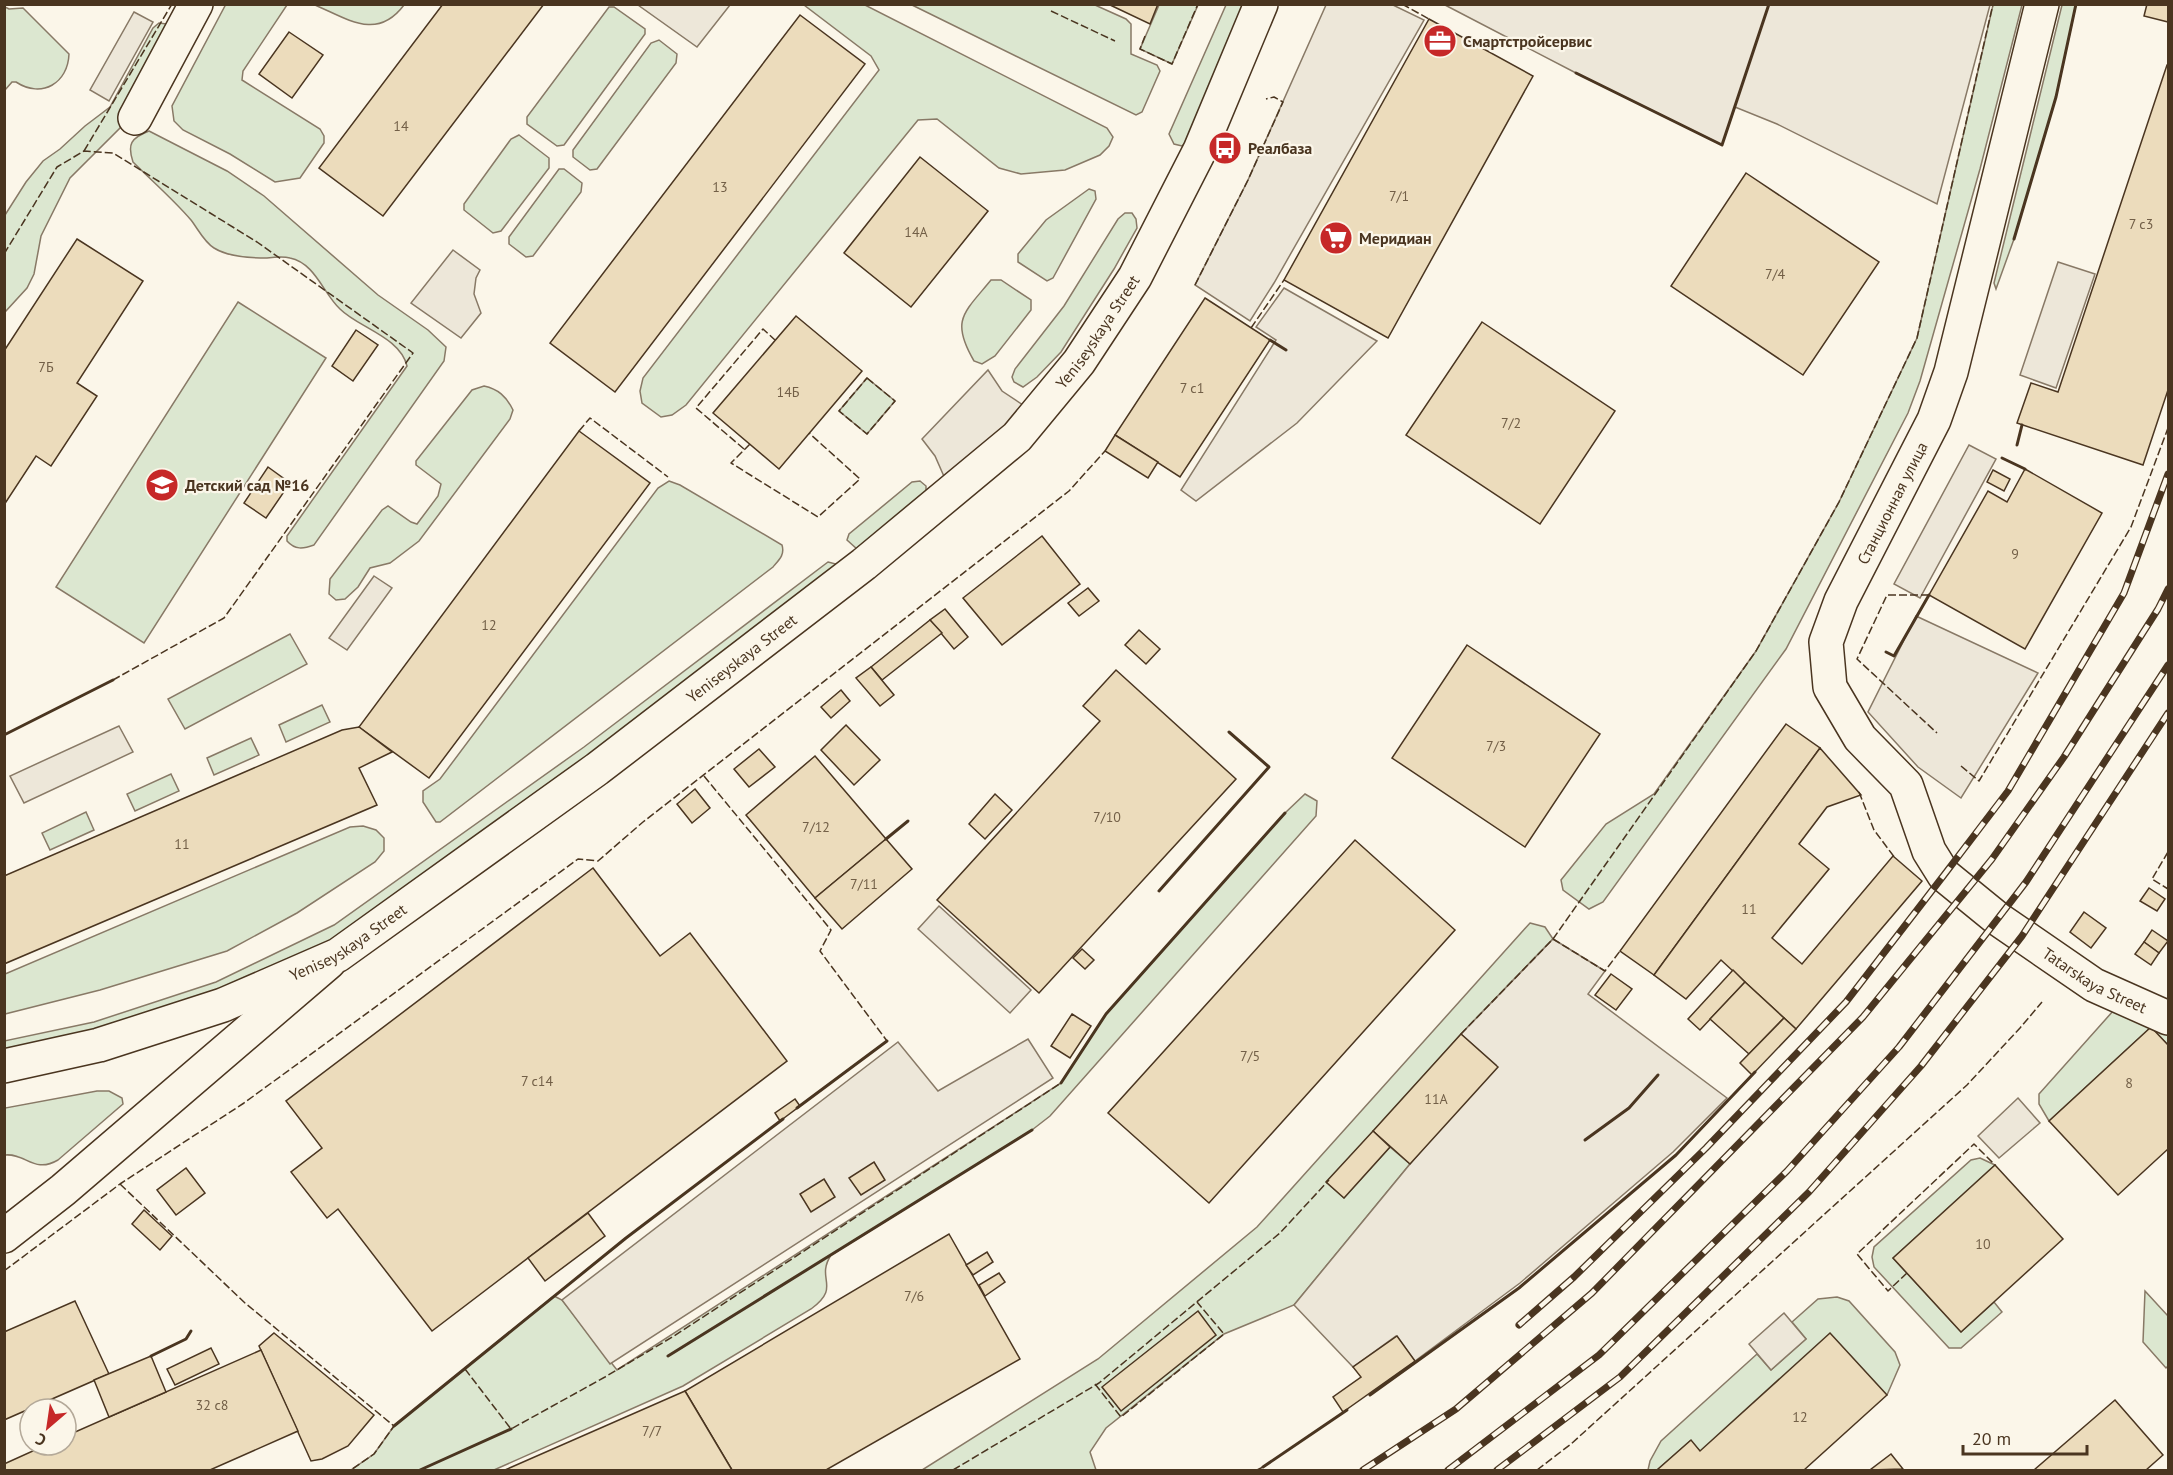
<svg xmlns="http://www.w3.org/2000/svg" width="2173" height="1475" font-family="'PT Sans',sans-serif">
	<rect width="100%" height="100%" fill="#fbf6e9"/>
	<g fill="#dce7d0" stroke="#887966" stroke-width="1.5">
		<polygon points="226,4 287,5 243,71 242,80 320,129 324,136 324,143 300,178 275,182 230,154 183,130 174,121 172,106"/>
		<path d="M315,5H404C377,41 348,19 315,5Z"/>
		<polygon points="804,5 865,5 1107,128 1113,137 1109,146 1100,155 1065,170 1021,174 999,168 937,119 918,120 686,405 672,415 661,417 642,403 640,391 643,378 879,70 871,56"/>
		<polygon points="912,5 1095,5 1126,19 1131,24 1131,54 1157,65 1160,71 1142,112 1136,115"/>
		<polygon points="1159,5 1198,5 1172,64 1140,49"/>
		<polygon points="1226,5 1248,5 1192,136 1182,146 1174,144 1169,134"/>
		<polygon points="1993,5 2022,5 1980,169 1920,381 1908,413 1786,649 1603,902 1589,909 1563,890 1561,880 1606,824 1654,794 1756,651 1839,502 1917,338"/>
		<polygon points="2062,5 2076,5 2056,97 2014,239 1996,289 1994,283"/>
		<path d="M5,7L9,9L23,8L69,54C68,83 42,99 16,82H12L5,90Z"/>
		<polygon points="609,7 614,7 645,29 645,34 564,145 557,146 527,124 527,117"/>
		<polygon points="159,23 167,24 128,120 70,178 41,236 34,274 27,288 5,312 5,215 26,182 43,161 60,149 85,126 110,107 153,28"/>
		<polygon points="659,40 677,54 676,63 597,169 590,170 573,157 573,150 651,43"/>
		<path d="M149,131L227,171L264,196L378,295L428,330L446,347L444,361L314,545C303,549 295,550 287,541V536L407,366C400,337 359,328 340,309C323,293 315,263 290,258C283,256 275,257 267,258C251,258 228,257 214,248C204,242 198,229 191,220C173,199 152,181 133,162C127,144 131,138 149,131Z"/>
		<polygon points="519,135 549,158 549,168 501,231 493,233 464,210 464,204 511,139"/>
		<polygon points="559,169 564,169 582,183 581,192 533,256 526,257 509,244 509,237"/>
		<polygon points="1089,189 1095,191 1096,199 1053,278 1047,281 1018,262 1018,254 1046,220"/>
		<polygon points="1125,213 1132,213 1136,219 1137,228 1114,269 1061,352 1037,377 1023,387 1014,382 1012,377 1015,369 1064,306 1118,219"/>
		<path d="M991,280H1001L1031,300V310L995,356L982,364L974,361C950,320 964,313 991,280Z"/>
		<polygon points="238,302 326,358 144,643 56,587"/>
		<polygon points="867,378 895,401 867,434 839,411"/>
		<path d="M484,386C498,389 506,396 513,410L510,419L419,541L390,563L370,568L358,587L345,599L336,600L329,594L330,579L382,510L388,506L411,522L417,524L438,496L441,484L416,465V461L472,390Z"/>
		<path d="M669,481L680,485L782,545C785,555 779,560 773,567L440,822H436L423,802V791L440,779L658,488Z"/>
		<polygon points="920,481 926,486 926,493 857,549 847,540 849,534 912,482"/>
		<polygon points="828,562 836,564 837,570 590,758 339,937 220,993 5,1057 4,1041 94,1022 216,982 334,925 584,747"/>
		<polygon points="290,634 307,664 185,729 168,699"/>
		<polygon points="322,705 330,722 286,742 279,725"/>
		<polygon points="251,738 259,755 214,775 207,758"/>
		<polygon points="171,774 179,791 135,811 127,794"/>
		<path d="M1305,794L1317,801L1316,816L1050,1116L1032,1130L831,1255C815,1280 842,1286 811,1309L683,1386L494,1470H351L374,1454L394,1426L554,1296L562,1300L617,1370L1061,1083L1106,1014L1285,813Z"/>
		<polygon points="86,812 94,830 50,850 42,833"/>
		<polygon points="363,826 376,830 384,838 384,851 375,862 297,913 227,951 100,990 5,1014 5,974 350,827"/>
		<polygon points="1530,923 1545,927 1553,939 1461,1034 1327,1183 1344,1198 1390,1147 1410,1164 1294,1305 1224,1334 1106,1428 1090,1452 1096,1470 922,1470 1098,1359 1257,1227"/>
		<polygon points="2122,1001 2168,1023 2168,1045 2151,1027 2049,1121 2039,1104 2039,1094"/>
		<path d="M97,1091H109L122,1098L123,1104L58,1160C34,1174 26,1153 5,1155V1108Z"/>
		<polygon points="1980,1158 1995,1165 1893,1258 1961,1332 1994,1302 2002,1312 1961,1348 1949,1348 1874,1267 1872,1257 1874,1247 1971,1160"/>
		<polygon points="2145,1291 2168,1316 2168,1366 2166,1368 2143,1342"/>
		<polygon points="1837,1297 1849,1301 1895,1352 1900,1365 1887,1395 1700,1451 1690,1441 1657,1470 1648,1470 1650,1461 1661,1441 1757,1354 1771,1370 1806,1339 1792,1322 1818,1299"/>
	</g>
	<g fill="#ede7d9" stroke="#887966" stroke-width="1.5">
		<polygon points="638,5 730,5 697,47"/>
		<polygon points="1326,5 1393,5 1424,20 1274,283 1250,321 1195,285 1248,180"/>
		<polygon points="1445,5 1990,5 1937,204 1777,124 1735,107 1722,145 1576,73"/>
		<polygon points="134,12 153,22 109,101 90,90"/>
		<polygon points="453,250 480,270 476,278 474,294 481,313 461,338 411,303"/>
		<polygon points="2058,262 2095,274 2056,388 2020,375"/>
		<polygon points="1284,288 1377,341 1297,423 1196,501 1181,490 1276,340 1256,327"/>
		<polygon points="988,370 1002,391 1026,407 946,481 935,456 922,439"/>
		<polygon points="1969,445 1996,459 1920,598 1894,584"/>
		<polygon points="374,576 392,588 347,650 329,638"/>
		<polygon points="1916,616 2038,673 1961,798 1918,767 1868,712"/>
		<polygon points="119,726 133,752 24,803 10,776"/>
		<polygon points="939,906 1031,990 1010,1013 918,929"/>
		<polygon points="1553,939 1605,971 1588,994 1727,1098 1673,1152 1520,1283 1415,1361 1396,1336 1353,1367 1294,1305 1410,1164 1496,1065 1461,1034"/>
		<polygon points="1028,1039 1053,1078 610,1364 562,1300 898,1042 938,1091"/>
		<polygon points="2018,1098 2040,1123 1999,1158 1978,1136"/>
		<polygon points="1784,1313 1806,1339 1771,1370 1749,1344"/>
	</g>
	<g fill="#ecdcbc" stroke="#4a3520" stroke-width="1.5">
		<polygon points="443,4 544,4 383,216 319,168"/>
		<polygon points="1108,4 1158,4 1150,24"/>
		<polygon points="2147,4 2168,4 2168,22 2144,16"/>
		<polygon points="800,15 865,64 615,392 550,343"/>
		<polygon points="1429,19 1533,76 1388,338 1284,280"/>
		<polygon points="289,32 323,55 292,98 259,74"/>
		<polygon points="2167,65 2168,65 2168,390 2143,465 2017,423 2031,383 2058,392"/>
		<polygon points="920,157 988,211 911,307 844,253"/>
		<polygon points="1746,173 1879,262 1803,375 1671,286"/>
		<polygon points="77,239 143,281 77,383 97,396 51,466 36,456 4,505 4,351"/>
		<polygon points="1205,298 1270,340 1180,477 1115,435"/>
		<polygon points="796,316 862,371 779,469 713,413"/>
		<polygon points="1482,322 1615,411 1540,524 1406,435"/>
		<polygon points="356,330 378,345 353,381 332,366"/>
		<polygon points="579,431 650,483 429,778 359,727"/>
		<polygon points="1115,435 1158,462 1148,478 1105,451"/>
		<polygon points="268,467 290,483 266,518 244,503"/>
		<polygon points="2025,469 2102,513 2025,649 1929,595 1988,491 2007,502"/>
		<polygon points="1993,470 2010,479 2004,491 1987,482"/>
		<polygon points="1042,536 1080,584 1002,645 963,598"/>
		<polygon points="1088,588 1099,601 1079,616 1068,603"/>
		<polygon points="945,609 968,637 954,649 930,620"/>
		<polygon points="930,620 942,633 882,680 871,667"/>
		<polygon points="1139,630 1160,649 1146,664 1125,645"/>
		<polygon points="1467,645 1600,734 1525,847 1392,758"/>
		<polygon points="871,667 894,695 880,706 856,678"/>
		<polygon points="1116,670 1236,779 1039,993 937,900 1100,721 1083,706"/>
		<polygon points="841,690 850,701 831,718 821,707"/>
		<polygon points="1786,724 1820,748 1654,975 1620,951"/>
		<polygon points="846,725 880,760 854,785 821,750"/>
		<polygon points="359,727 392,752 359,768 377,805 4,964 4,876 342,730"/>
		<polygon points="1820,748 1861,795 1827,807 1799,844 1829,869 1772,938 1802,964 1893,856 1922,881 1796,1029 1721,960 1686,999 1654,975"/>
		<polygon points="759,749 775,767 749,787 734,769"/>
		<polygon points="815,756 886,839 815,898 746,815"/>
		<polygon points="695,789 710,808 692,823 677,804"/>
		<polygon points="995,794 1012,810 985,839 969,824"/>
		<polygon points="886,839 912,869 842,929 815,898"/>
		<polygon points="1355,840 1455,930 1209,1203 1108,1113"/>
		<polygon points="593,868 660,956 690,933 787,1061 432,1331 338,1209 327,1218 291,1172 322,1148 286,1101"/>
		<polygon points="2149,888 2165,899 2157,911 2140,901"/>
		<polygon points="2084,912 2106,928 2091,948 2070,932"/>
		<polygon points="2152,930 2168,941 2159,953 2144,942"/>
		<polygon points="2144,942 2159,953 2151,965 2135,954"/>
		<polygon points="1082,949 1094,960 1085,969 1073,958"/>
		<polygon points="1733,970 1745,982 1700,1030 1688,1019"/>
		<polygon points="1611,974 1632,989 1616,1010 1595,995"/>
		<polygon points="1745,982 1784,1018 1749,1054 1710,1019"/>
		<polygon points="1072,1014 1091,1026 1070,1058 1051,1046"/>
		<polygon points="1784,1018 1796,1029 1752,1075 1740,1063"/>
		<polygon points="2151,1027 2168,1045 2168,1149 2118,1195 2049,1121"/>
		<polygon points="1461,1034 1498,1067 1410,1164 1373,1131"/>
		<polygon points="795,1099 800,1106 780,1121 775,1113"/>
		<polygon points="1373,1131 1390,1147 1344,1198 1326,1182"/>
		<polygon points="874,1162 885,1180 861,1195 849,1178"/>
		<polygon points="1995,1165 2063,1239 1961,1332 1893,1258"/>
		<polygon points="186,1168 205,1193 176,1215 157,1190"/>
		<polygon points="824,1179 835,1197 811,1212 800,1194"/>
		<polygon points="144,1210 172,1236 160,1250 132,1224"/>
		<polygon points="588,1213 605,1236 545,1281 528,1258"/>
		<polygon points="949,1234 1020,1359 826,1470 732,1470 685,1391"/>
		<polygon points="987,1252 993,1262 973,1275 966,1265"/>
		<polygon points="999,1273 1005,1282 985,1296 979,1285"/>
		<polygon points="75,1301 109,1374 4,1420 4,1332"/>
		<polygon points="1198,1311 1216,1335 1121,1411 1102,1387"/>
		<polygon points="274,1333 374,1415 348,1446 322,1459 311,1461 259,1346"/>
		<polygon points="1830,1333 1887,1395 1804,1470 1657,1470 1691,1440 1700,1451"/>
		<polygon points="1397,1336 1415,1361 1343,1412 1333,1397 1361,1377 1353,1367"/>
		<polygon points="211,1348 219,1364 175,1385 167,1369"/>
		<polygon points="261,1350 298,1431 210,1470 4,1470 4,1464 46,1445 66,1445 66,1436"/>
		<polygon points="151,1356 166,1392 109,1417 94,1380"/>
		<polygon points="685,1391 732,1470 505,1470"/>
		<polygon points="2115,1400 2163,1455 2146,1470 2034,1470"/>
		<polygon points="1891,1454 1903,1469 1870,1470"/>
	</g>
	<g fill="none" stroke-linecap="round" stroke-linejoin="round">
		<defs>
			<g id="street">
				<path id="s1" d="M2042,4L1951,372L1934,420L1841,601L1826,642L1830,687L1860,738L1906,785L1929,851L1944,875L1998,919L2094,985L2168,1018"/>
				<polyline points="135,118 196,4"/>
				<polyline points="4,1236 63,1190 329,962"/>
			</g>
			<g id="secondary">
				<path id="s2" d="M4,1066L99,1045L223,1005L338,955L597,769L864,564L1017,437L1079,362L1135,277L1200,150L1261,4"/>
			</g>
		</defs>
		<use href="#street" stroke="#4a3520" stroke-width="36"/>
		<use href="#secondary" stroke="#4a3520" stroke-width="36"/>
		<use href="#street" stroke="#fbf6e9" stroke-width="33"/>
		<use href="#secondary" stroke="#fbf6e9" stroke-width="33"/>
		<defs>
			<g id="rail">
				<polyline points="1519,1325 1574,1277 1706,1148 1846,1002 1944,875 2008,791 2124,593 2168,474"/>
				<polyline points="1363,1470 1456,1409 1592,1293 1863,1017 1992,859 2064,757 2158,609 2168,589"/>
				<polyline points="1448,1470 1599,1355 1787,1171 1899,1047 2026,882 2168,665"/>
				<polyline points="1497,1470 1620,1377 1809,1192 1921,1066 2022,936 2168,713"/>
			</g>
		</defs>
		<use href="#rail" stroke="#4a3520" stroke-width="7"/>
		<use href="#rail" stroke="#fbf6e9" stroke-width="4.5" stroke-dasharray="14" stroke-linecap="butt"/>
		<g stroke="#4a3520" stroke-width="1.5" stroke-dasharray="8 3" stroke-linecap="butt">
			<polyline points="1402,4 1429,19"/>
			<polyline points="1051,11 1115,41"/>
			<polyline points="1145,36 1140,49 1172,64 1198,4"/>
			<polyline points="84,151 172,4"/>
			<polyline points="4,254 57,167 84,151 113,153 257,242 413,353 224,618 113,680"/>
			<polyline points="1195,285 1248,180 1283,102 1274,97 1266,99"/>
			<polyline points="1251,328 1284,280"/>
			<polygon points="867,378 895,401 867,434 839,411"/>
			<polyline points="579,431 590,418 668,477"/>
			<polyline points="750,444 731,463 818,517 860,479 809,433"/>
			<polyline points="744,449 696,408 763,329 775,340"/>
			<polyline points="1929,595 1887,595 1857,659 1937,733"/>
			<polyline points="1961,766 1979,781 2131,527 2168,428"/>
			<polyline points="704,776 831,930 820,951 887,1041"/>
			<polyline points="1859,792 1874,830 1895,858"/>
			<polyline points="2168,852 2152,879 2168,889"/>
			<polyline points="1553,939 1605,971 1620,951"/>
			<polyline points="1461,1034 1553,939 1756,651 1839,502 1917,338 1993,4"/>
			<polyline points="120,1184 245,1303 394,1426 374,1454 351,1470"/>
			<polyline points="4,1271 120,1184 244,1103 578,859 598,861 643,822 1069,491 1105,451"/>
			<polyline points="1907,1273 1888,1291 1857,1254 1974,1144 1995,1165"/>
			<polyline points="465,1369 511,1429 605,1377 674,1336 1061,1083"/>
			<polyline points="1095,1384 1121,1417 1224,1334 1197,1302"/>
			<polyline points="953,1470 1099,1383 1280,1233 1329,1180"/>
			<polyline points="1257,1470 1263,1467"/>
			<polyline points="1537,1470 1571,1444 1967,1085 2020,1028 2042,1002"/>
		</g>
		<g stroke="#4a3520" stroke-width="3">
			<polyline points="1576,73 1722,145 1769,4"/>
			<polyline points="2014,239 2056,97 2076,4"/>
			<polyline points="1270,340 1286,350"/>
			<polyline points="2017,445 2022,425"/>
			<polyline points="2002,458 2025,469"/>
			<polyline points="1886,652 1894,656 1929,595"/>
			<polyline points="4,735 113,680"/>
			<polyline points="886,839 908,821"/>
			<polyline points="1159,891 1269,767 1229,732"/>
			<polyline points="1061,1083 1106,1014 1285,813"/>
			<polyline points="797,1108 887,1041"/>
			<polyline points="1585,1140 1629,1108 1658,1075"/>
			<polyline points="151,1356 186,1339 191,1331"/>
			<polyline points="668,1356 1032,1130"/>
			<polyline points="1370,1395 1519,1288 1676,1155 1755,1072"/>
			<polyline points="394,1426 626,1238 783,1119"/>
			<polyline points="1263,1467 1347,1410"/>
			<polyline points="420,1470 511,1429"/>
		</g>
	</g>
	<defs>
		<symbol id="office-disc" viewBox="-11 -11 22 22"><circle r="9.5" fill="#c62828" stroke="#fbf6e9"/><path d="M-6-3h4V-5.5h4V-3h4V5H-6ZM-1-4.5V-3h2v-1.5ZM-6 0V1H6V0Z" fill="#fff"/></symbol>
		<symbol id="bus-disc" viewBox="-11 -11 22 22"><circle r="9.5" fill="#c62828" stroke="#fbf6e9"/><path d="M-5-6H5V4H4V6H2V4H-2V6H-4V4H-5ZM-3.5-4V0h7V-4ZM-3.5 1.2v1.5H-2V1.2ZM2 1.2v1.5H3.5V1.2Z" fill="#fff"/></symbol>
		<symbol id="supermarket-disc" viewBox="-11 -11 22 22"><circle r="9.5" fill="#c62828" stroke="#fbf6e9"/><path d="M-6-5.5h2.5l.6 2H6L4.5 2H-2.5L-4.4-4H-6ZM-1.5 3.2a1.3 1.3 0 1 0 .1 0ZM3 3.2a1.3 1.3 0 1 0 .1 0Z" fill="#fff"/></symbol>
		<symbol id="school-disc" viewBox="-11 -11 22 22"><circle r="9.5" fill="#c62828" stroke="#fbf6e9"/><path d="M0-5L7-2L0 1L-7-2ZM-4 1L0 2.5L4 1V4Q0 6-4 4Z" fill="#fff"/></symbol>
	</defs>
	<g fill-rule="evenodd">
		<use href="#office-disc" x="1421" y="22" width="38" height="38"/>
		<use href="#bus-disc" x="1206" y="129" width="38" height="38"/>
		<use href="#supermarket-disc" x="1317" y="219" width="38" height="38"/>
		<use href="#school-disc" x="143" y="466" width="38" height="38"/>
	</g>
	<g text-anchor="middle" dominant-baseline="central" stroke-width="4.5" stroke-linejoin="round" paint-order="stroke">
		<g font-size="14" fill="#725f47">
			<text x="401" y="126">14</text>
			<text x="720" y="187">13</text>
			<text x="1399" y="196">7/1</text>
			<text x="2141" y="224">7 с3</text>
			<text x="916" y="232">14А</text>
			<text x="1775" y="274">7/4</text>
			<text x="46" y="367">7Б</text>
			<text x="1192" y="388">7 с1</text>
			<text x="788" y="392">14Б</text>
			<text x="1511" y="423">7/2</text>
			<text x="2015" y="554">9</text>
			<text x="489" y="625">12</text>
			<text x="1496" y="746">7/3</text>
			<text x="1107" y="817">7/10</text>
			<text x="816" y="827">7/12</text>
			<text x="182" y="844">11</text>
			<text x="864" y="884">7/11</text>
			<text x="1749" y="909">11</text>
			<text x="1250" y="1056">7/5</text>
			<text x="537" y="1081">7 с14</text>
			<text x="2129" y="1083">8</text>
			<text x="1436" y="1099">11А</text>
			<text x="1983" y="1244">10</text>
			<text x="914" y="1296">7/6</text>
			<text x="212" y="1405">32 с8</text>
			<text x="1800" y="1417">12</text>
			<text x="652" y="1431">7/7</text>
		</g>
		<g font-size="16" font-weight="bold" fill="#4a3520" stroke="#fbf6e9" text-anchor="start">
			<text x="1463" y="41">Смартстройсервис</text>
			<text x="1248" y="148">Реалбаза</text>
			<text x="1359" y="238">Меридиан</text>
			<text x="185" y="485">Детский сад №16</text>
		</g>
		<g font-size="16" fill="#4a3520" stroke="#fbf6e9">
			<text stroke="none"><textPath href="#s2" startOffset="1340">Yeniseyskaya Street</textPath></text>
			<text transform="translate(1892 503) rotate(-63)">Станционная улица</text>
			<text stroke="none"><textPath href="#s2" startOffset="854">Yeniseyskaya Street</textPath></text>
			<text stroke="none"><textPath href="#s2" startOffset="368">Yeniseyskaya Street</textPath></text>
			<text stroke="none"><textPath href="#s1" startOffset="1130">Tatarskaya Street</textPath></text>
		</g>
	</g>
	<rect width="2173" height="1475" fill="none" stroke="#4a3520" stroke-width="12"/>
	<g transform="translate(48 1427) rotate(209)"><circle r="28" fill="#fbf6e9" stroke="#b4a999" stroke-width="1.5"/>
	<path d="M0-4.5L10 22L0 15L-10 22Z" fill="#c62828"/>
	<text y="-9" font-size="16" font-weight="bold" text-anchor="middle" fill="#4a3520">С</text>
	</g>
	<path d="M1963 1445v9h124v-9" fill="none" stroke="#4a3520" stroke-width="3"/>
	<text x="1972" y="1445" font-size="18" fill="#4a3520" stroke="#fbf6e9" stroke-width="4.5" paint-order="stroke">20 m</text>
</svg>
